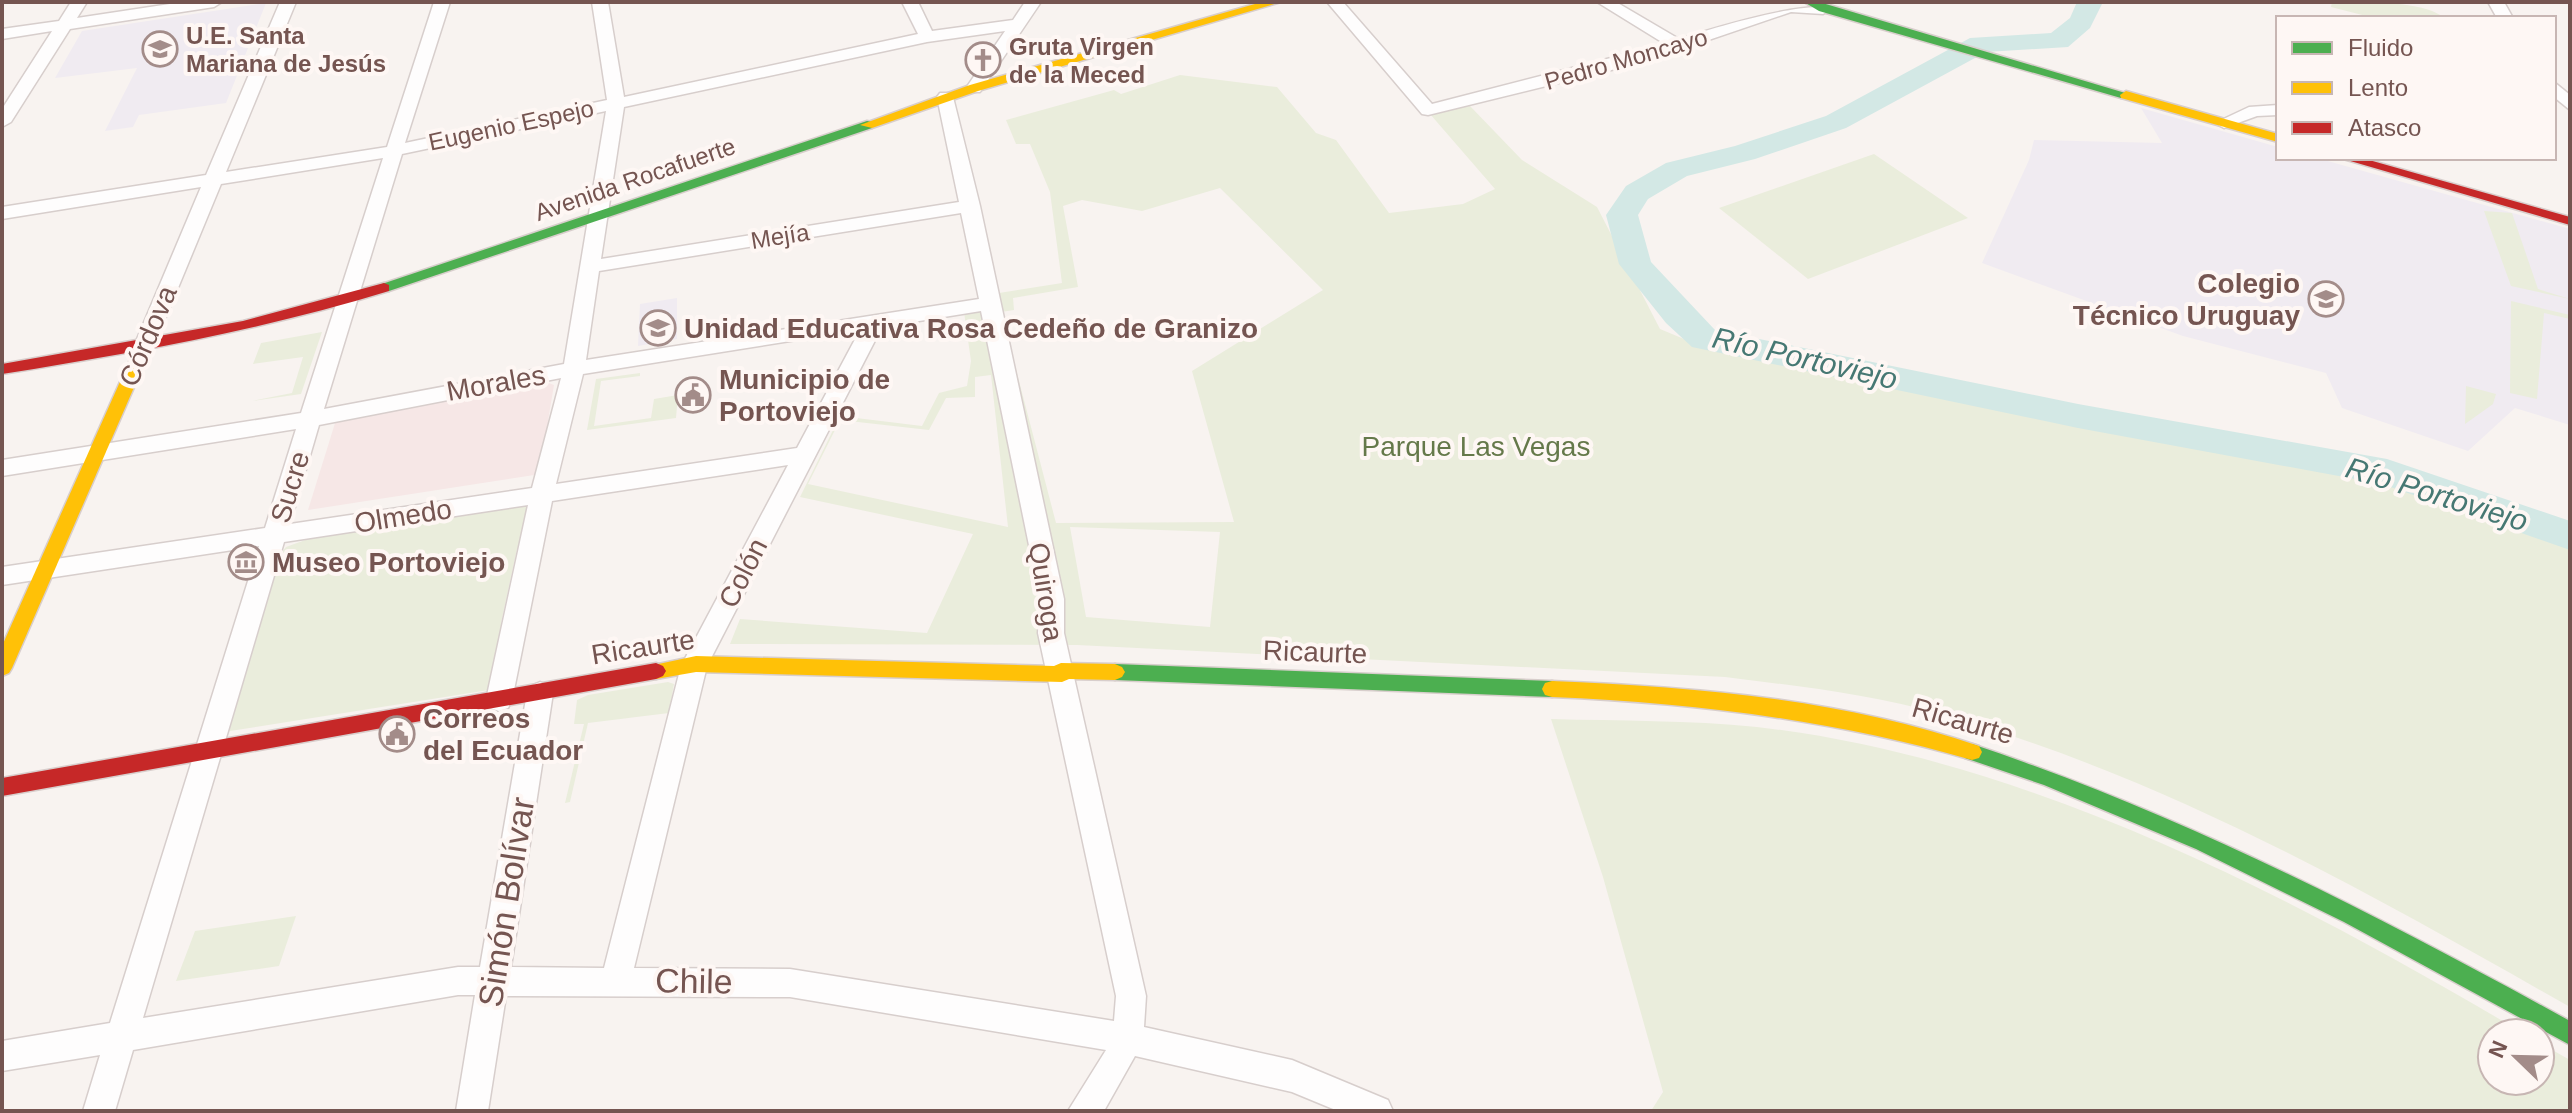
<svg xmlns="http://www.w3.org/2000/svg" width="2572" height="1113" font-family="Arial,sans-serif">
	<rect width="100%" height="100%" fill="#f8f3f0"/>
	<polygon fill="#f6e7e6" points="546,382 554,385 540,469 534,475 308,510 336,420"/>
	<g fill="#f0ebf1">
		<polygon points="266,3 226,103 139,115 133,127 105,131 137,68 55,78 82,31"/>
		<polygon points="2141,108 2278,147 2278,158 2317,158 2570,229 2570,425 2515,408 2468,451 2342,408 2326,373 2183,336 1982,263 2029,160 2034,140 2162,143"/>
		<polygon points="677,298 677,339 638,346 640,304"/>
	</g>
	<g fill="#eaeddc" fill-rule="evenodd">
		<path d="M2332,2C2364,2 2422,0 2445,18H2374L2331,7Z"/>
		<path d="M1180,75L1277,87L1316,133L1336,140L1389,213L1463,204L1495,189L1430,114L1470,106L1522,160L1597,207L1660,329L1696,344L1750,358L1964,398L2077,425L2363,475L2570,544V1007C2367,892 2166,777 1940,714C1870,694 1797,686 1725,677L1077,645L730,644L740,619L927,633L973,534L800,497L840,416L922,426L939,393L967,386L971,361L964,312L1002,306L999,293L1062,283L1050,192L1030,144H1016L1006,120L1114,90L1121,94ZM1220,188L1323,290L1192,371L1234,522L1056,523L1001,312L1014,310L1013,298L1078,287L1063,206L1082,200L1142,211ZM991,375L1008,527L808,484L840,420L929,430L946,398L975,397V377ZM1070,527L1220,532L1210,627L1086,617Z"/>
		<polygon points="1874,154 1968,218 1808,279 1719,208"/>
		<polygon points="2484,211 2512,213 2538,289 2570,299 2511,286"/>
		<polygon points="2511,301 2570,315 2570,319 2544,313 2537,399 2510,393"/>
		<polygon points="322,332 301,394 252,401 292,393 303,357 253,364 261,343"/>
		<polygon points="640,373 640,376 601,381 594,426 651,418 654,399 678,395 676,418 587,430 596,379"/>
		<polygon points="2466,386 2496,394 2493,404 2465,424"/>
		<polygon points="525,505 529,508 524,544 517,549 501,623 507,626 489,690 230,731 227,726 280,554 286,547 308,539"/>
		<polygon points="668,682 674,684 669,713 588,723 570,802 565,803 584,724 574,724 577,700 588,695"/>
		<path d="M1551,719C1620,721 1689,720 1757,727C2028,758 2292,896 2523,1033H2492V1081H2540V1043L2570,1060V1111H1651L1663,1092L1603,877Z"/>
		<polygon points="296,916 279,966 176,981 195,931"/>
	</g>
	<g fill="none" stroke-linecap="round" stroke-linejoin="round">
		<polygon fill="#d3e8e5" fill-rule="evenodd" points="2077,2 2103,2 2090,28 2068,47 1986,52 1846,128 1755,159 1687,176 1648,199 1638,215 1651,262 1715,330 2078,404 2387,459 2570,521 2570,550 2382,484 2078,428 1692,347 1666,323 1619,264 1606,215 1626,186 1666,163 1735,146 1826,116 1970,38 2051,33 2070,18"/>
		<defs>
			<g id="street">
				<polygon points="71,2 87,2 77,18 183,2 222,2 214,7 70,29 11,122 2,127 2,109 52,31 2,39 2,29 59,21"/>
				<path d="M280,2H296L226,172L387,147L434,2H450L405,143L607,100L592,2H608L624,97L918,34L902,2H918L932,31L1013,20L1025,2H1041L980,92H968L966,88L1005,31L927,42L624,107L601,259L959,202L937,97L940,93H952L980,206L1064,599V633L1146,996L1144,1027L1292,1060L1388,1100L1393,1111H1338L1292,1092L1135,1056L1104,1111H1068L1106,1050L790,997L506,996L488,1111H456L475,995H458L133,1050L115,1111H83L100,1055L2,1071V1041L110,1023L259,546L2,585V567L265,528L296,429L2,476V460L301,413L383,158L221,184L154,346L144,353L134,346L201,187L2,219V207L206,175ZM606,111L564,364L324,409L402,154ZM961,213L979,299L586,360L599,271ZM981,311L1040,599L1038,633L1116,996L1114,1021L790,969L634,968L707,666L882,327ZM860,330L797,448L556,484L583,374ZM561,378L532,488L290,524L319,425ZM788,465L681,666L604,968L511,967L553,693L549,686L540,682L531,686L527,693L480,967H458L143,1018L284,542L528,505L486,700L490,708L499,711L508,708L512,700L552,501Z"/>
				<path d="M1327,2H1343L1432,104L1665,44L1597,2H1616L1679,39C1711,29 1804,0 1831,9L1823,14L1791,12L1644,62L1428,115L1422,114Z"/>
				<polygon points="2488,2 2504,2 2513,18 2497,18"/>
				<polygon points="2554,82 2570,95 2570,110 2554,97"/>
				<polygon points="2278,105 2278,115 2257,116 2224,128 2215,123 2249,107"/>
			</g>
			<g id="fast">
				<polygon points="1804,2 1819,2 2132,95 2121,98 1819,11"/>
				<polygon points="867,121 872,122 872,128 389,291 379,291 377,288 379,285"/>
				<polygon points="1115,664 1552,681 1559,683 1562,689 1559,695 1552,697 1115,680 1108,677 1105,672 1108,667"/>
				<path d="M1972,744C2186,816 2373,913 2570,1021V1045L2344,922L2196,849L2044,785L1965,758L1962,752L1965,746Z"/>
			</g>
			<g id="slow">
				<polygon points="1262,2 1281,2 978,91 872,128 860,125 970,85"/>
				<polygon points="2126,91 2278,134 2278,142 2121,98 2120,95"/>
				<polygon points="144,341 152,346 12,668 9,673 2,676 2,646 136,346"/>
				<polygon points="696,656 1054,666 1061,663 1115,664 1122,667 1125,672 1122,677 1115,680 1069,679 1062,682 696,672 656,679 649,676 646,671 649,666"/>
				<path d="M1552,681C1695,687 1843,699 1979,746L1982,752L1979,758L1972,760C1834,720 1695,703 1552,697L1545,695L1542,689L1545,683Z"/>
			</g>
			<g id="jam">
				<polygon points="2340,158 2362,158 2570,217 2570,225"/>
				<path d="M384,283L389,285V291C262,330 133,353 2,374V364L243,321Z"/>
				<polygon points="656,663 663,666 666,671 663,676 656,679 2,796 2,778"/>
			</g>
		</defs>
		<use href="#street" stroke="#d7cecc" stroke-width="3"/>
		<use href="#fast" stroke="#d8cecc" stroke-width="3"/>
		<use href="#slow" stroke="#d8cecc" stroke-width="3"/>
		<use href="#jam" stroke="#d8cecc" stroke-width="3"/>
		<use href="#street" fill="#fefdfd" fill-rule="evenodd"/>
		<use href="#fast" fill="#4caf50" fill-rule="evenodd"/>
		<use href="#slow" fill="#ffc107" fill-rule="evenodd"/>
		<use href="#jam" fill="#c62828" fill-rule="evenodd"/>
	</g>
	<defs>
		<symbol id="school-ring" viewBox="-11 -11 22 22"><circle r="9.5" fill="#fef7f4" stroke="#a38c89" stroke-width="1.5"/><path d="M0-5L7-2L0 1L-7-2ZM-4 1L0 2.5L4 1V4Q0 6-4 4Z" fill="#a38c89"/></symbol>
		<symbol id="church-ring" viewBox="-11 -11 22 22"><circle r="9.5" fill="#fef7f4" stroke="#a38c89" stroke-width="1.5"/><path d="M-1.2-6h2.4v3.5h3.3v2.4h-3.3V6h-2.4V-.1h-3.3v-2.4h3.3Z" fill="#a38c89"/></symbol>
		<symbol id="civic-ring" viewBox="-11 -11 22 22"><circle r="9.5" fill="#fef7f4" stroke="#a38c89" stroke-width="1.5"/><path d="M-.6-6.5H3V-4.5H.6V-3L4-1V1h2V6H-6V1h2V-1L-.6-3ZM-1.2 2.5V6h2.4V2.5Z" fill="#a38c89"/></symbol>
		<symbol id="museum-ring" viewBox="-11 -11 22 22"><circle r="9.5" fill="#fef7f4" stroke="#a38c89" stroke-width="1.5"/><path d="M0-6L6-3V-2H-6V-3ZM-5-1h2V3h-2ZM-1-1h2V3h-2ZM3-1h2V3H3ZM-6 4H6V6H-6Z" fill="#a38c89"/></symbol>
	</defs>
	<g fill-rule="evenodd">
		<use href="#school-ring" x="140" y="29" width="40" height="40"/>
		<use href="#church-ring" x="963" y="40" width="40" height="40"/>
		<use href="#school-ring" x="2306" y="279" width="40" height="40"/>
		<use href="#school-ring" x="638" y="308" width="40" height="40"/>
		<use href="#civic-ring" x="673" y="375" width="40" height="40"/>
		<use href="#museum-ring" x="226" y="542" width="40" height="40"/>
		<use href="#civic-ring" x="377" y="714" width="40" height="40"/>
	</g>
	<g text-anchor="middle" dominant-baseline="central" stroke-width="8" stroke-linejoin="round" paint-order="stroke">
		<g font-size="24" font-weight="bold" fill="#755551" stroke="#fef7f4" text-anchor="start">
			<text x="186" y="35">U.E. Santa<tspan x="186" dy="28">Mariana de Jesús</tspan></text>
			<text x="1009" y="46">Gruta Virgen<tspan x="1009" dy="28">de la Meced</tspan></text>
		</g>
		<g font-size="24" fill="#755551" stroke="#fef7f4">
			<text transform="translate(1626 59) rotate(-16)">Pedro Moncayo</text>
			<text transform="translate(511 125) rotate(-12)">Eugenio Espejo</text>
			<text transform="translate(635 179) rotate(-19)">Avenida Rocafuerte</text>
			<text transform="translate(780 236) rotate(-9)">Mejía</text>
		</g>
		<g font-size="28" font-weight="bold" fill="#755551" stroke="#fef7f4" text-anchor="start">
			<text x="2300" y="283" text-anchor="end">Colegio<tspan x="2300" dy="32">Técnico Uruguay</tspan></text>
			<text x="684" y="328">Unidad Educativa Rosa Cedeño de Granizo</text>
			<text x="719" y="379">Municipio de<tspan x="719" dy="32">Portoviejo</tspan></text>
			<text x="272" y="562">Museo Portoviejo</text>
			<text x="423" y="718">Correos<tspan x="423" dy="32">del Ecuador</tspan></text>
		</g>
		<g font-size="28" fill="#755551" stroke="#fef7f4">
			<text transform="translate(148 336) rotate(-67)">Córdova</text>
			<text transform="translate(496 383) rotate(-10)">Morales</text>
			<text transform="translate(290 487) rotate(-73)">Sucre</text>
			<text transform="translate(403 516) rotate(-9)">Olmedo</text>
			<text transform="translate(743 573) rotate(-63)">Colón</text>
			<text transform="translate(1046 592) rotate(81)">Quiroga</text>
			<text transform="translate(643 647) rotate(-9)">Ricaurte</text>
			<text transform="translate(1315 652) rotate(2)">Ricaurte</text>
			<text transform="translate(1963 721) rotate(16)">Ricaurte</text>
		</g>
		<g font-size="28" fill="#65794a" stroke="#fef7f4">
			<text x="1476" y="446">Parque Las Vegas</text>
		</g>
		<g font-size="30" font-style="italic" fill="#467873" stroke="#fef7f4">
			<text transform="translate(1805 358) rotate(13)">Río Portoviejo</text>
			<text transform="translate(2437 494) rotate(17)">Río Portoviejo</text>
		</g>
		<g font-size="34" fill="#755551" stroke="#fef7f4">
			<text transform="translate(506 902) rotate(-81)">Simón Bolívar</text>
			<text transform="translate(694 981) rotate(1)">Chile</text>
		</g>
	</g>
	<rect width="2572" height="1113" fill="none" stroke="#755551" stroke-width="8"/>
	<rect x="2276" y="16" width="280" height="144" fill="#fef7f4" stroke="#c7b6b3" stroke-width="2"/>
	<rect x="2292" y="42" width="40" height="12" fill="#4caf50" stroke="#c7b6b3" stroke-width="2"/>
	<text x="2348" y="56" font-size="24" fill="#755551">Fluido</text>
	<rect x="2292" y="82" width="40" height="12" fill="#ffc107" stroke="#c7b6b3" stroke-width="2"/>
	<text x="2348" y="96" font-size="24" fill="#755551">Lento</text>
	<rect x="2292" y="122" width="40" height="12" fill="#c62828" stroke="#c7b6b3" stroke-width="2"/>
	<text x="2348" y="136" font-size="24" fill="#755551">Atasco</text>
	<g transform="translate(2516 1057) rotate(293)"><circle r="38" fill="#fef7f4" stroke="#c7b6b3" stroke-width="2"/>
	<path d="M0-6L14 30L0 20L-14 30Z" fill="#a38c89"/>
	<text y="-12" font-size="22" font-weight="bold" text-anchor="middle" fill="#755551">N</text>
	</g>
</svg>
